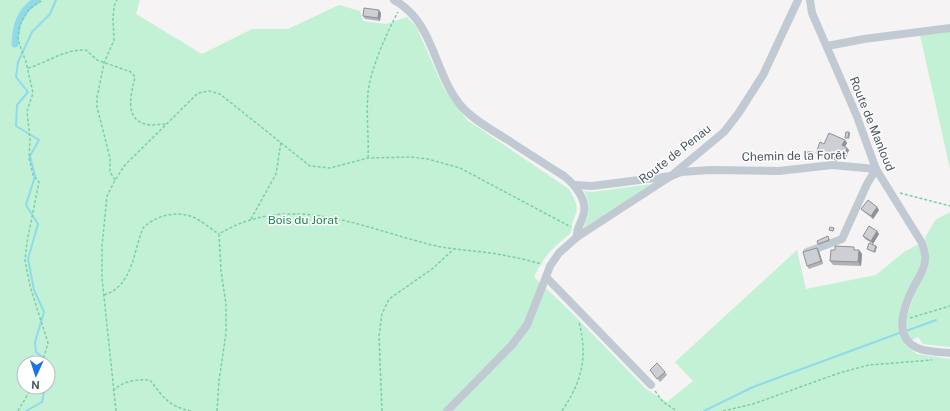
<svg xmlns="http://www.w3.org/2000/svg" width="950" height="411" font-family="'Public Sans',sans-serif">
	<rect width="100%" height="100%" fill="#f5f3f3"/>
	<g fill="#c3f1d5" fill-rule="evenodd">
		<path d="M0,0H140L136,14L202,54L252,29H288L339,5L360,11L363,21L386,24L407,17L417,28L443,87L467,120L569,189C584,215 573,209 571,233C553,247 544,256 534,277L571,312L646,389L667,402L693,381L675,362L797,250L806,289L876,275L904,252L919,244L922,260L907,316L915,292L928,269L929,253L925,238L935,220L950,212V347L923,344L918,337L904,344L917,354L950,359V411H0ZM24,363H48V387H24Z"/>
		<polygon points="950,31 950,169 920,35"/>
		<path d="M652,184L583,228C590,214 591,204 584,191L592,192Z"/>
	</g>
	<g fill="none" stroke-linecap="round" stroke-linejoin="round">
		<g stroke="#90daee" stroke-width="2">
			<polyline points="906,331 936,320"/>
			<polyline points="48,382 51,368 49,362 36,352 35,342 44,312 34,290 28,259 38,224 26,205 35,176 30,156 39,140 16,126 17,105 28,92 16,77 18,62 32,32 50,14 56,0"/>
			<polyline points="26,411 42,402 45,387"/>
			<polyline points="704,411 753,387 902,332"/>
		</g>
		<path stroke="#90daee" stroke-width="7" d="M15,44C16,24 20,11 37,0"/>
		<g stroke="#7ad0a6" stroke-width="1.5" stroke-dasharray="3 2" stroke-linecap="butt">
			<path d="M28,68C49,62 64,49 86,50L97,60L131,72L135,77C132,92 123,118 145,124C151,126 160,124 167,124"/>
			<path d="M368,158C369,137 366,114 368,93C370,70 387,32 398,12"/>
			<polyline points="115,180 110,172 110,158 97,107 97,98 104,63 114,40 113,19 114,6 117,0"/>
			<polyline points="900,193 950,206"/>
			<polyline points="251,219 276,174 281,142"/>
			<path d="M104,295C133,286 133,252 143,228C155,216 176,210 193,217C202,221 211,229 219,234"/>
			<polyline points="910,318 950,306"/>
			<polyline points="42,363 48,343 30,286 25,260 27,242 39,182 33,175 29,158 30,140 27,111 33,93 26,62 18,40 19,26 29,9 43,0"/>
			<path d="M113,391C122,381 137,379 150,380C164,398 168,406 191,411"/>
			<polyline points="655,391 663,402 677,411"/>
			<polyline points="18,411 32,387"/>
			<polyline points="116,411 102,278 102,246 107,196 115,180 125,165 198,93 209,91 220,94 310,166 330,168 368,158 411,157 428,159 460,168 571,227"/>
			<path d="M217,411L219,381L226,333V304L221,271L219,234C289,192 358,226 428,244C454,251 481,250 507,256C519,258 531,261 542,264"/>
			<polyline points="382,411 379,336 382,314 389,299 432,269 454,249"/>
			<path d="M562,411C582,381 588,358 579,322"/>
			<polyline points="723,411 753,404 839,373 869,365 932,360"/>
		</g>
		<g stroke="#c1cad2" stroke-width="8">
			<path d="M394,0C436,23 433,75 463,108C475,121 492,130 508,140C526,152 545,164 564,176C575,185 589,201 583,216C581,224 576,228 577,237"/>
			<path d="M810,0L812,13L856,114L876,169L922,243C924,249 926,255 925,261C925,270 917,280 913,288C903,308 892,339 920,349C929,352 940,352 950,353"/>
			<polyline points="827,46 864,39 950,28"/>
			<polyline points="575,185 592,186 671,176 681,172 710,170 779,171 832,165 876,169"/>
			<polyline points="807,252 842,239 867,184 876,169"/>
			<polyline points="651,385 546,277 550,266 559,253 577,237 671,176 724,132 738,114 763,75 798,0"/>
			<polyline points="447,411 512,345 527,325 546,277"/>
		</g>
	</g>
	<g fill="#b0b2b7">
		<polygon points="381,13 380,21 365,19 363,16"/>
		<polygon points="845,140 847,143 845,147 849,150 846,157 840,154 837,161 825,156 824,158 818,156 816,153 824,144"/>
		<polygon points="813,153 813,159 805,160 804,158"/>
		<polygon points="861,209 879,210 873,219 864,212"/>
		<polygon points="877,231 879,234 873,244 865,239 863,236"/>
		<polygon points="829,238 830,241 819,245 818,244"/>
		<polygon points="856,250 859,250 862,254 861,266 833,265 830,261"/>
		<polygon points="819,251 823,264 809,269 807,266"/>
		<polygon points="650,370 665,372 667,375 660,382"/>
	</g>
	<g fill="#909195">
		<polygon points="379,10 381,13 380,21 378,18"/>
		<polygon points="849,132 850,133 849,139 848,138"/>
		<polygon points="845,140 847,143 844,148 842,145"/>
		<polygon points="847,148 849,150 846,157 844,154"/>
		<polygon points="838,152 840,154 837,161 835,158"/>
		<polygon points="823,153 825,156 824,158 822,156"/>
		<polygon points="877,207 879,210 873,219 871,216"/>
		<polygon points="877,231 879,234 873,244 871,241"/>
		<polygon points="876,246 877,247 875,253 874,252"/>
		<polygon points="817,248 819,251 823,264 821,261"/>
		<polygon points="859,250 862,254 861,266 858,262"/>
	</g>
	<g fill="#cdcfd5" stroke="#909195">
		<polygon points="364,8 379,10 378,18 363,16"/>
		<polygon points="846,132 849,132 848,138 845,138"/>
		<polygon points="829,133 845,140 842,145 847,148 844,154 838,152 835,158 823,153 822,156 816,153 820,142 824,144"/>
		<rect x="804" y="152" width="8" height="6"/>
		<polygon points="868,200 877,207 871,216 861,209"/>
		<polygon points="869,226 877,231 871,241 863,236"/>
		<polygon points="830,227 834,228 833,231 829,230"/>
		<polygon points="828,236 829,240 818,244 817,241"/>
		<polygon points="869,243 876,246 874,252 867,249"/>
		<polygon points="835,246 854,247 854,250 859,250 858,262 830,261 831,250 835,250"/>
		<polygon points="817,248 821,261 807,266 803,252"/>
		<polygon points="657,363 665,372 657,379 650,370"/>
	</g>
	<g text-anchor="middle" dominant-baseline="central" stroke-width="3" stroke-linejoin="round" paint-order="stroke">
		<g font-size="12" fill="#4a5661" stroke="#fff">
			<text transform="translate(872 124) rotate(68)">Route de Manloud</text>
			<text transform="translate(675 154) rotate(-38)">Route de Penau</text>
			<text transform="translate(794 156) rotate(-1)">Chemin de la Forêt</text>
		</g>
		<g font-size="12" fill="#17864f" stroke="#fff">
			<text x="303" y="220">Bois du Jorat</text>
		</g>
	</g>
	<g transform="translate(36 375) rotate(183)"><circle r="19" fill="#ffffff" stroke="#b7bbc0"/>
	<path d="M0-3L7 15L0 10L-7 15Z" fill="#1a73e8"/>
	<text y="-6" font-size="11" font-weight="bold" text-anchor="middle" fill="#4a5661">N</text>
	</g>
</svg>
